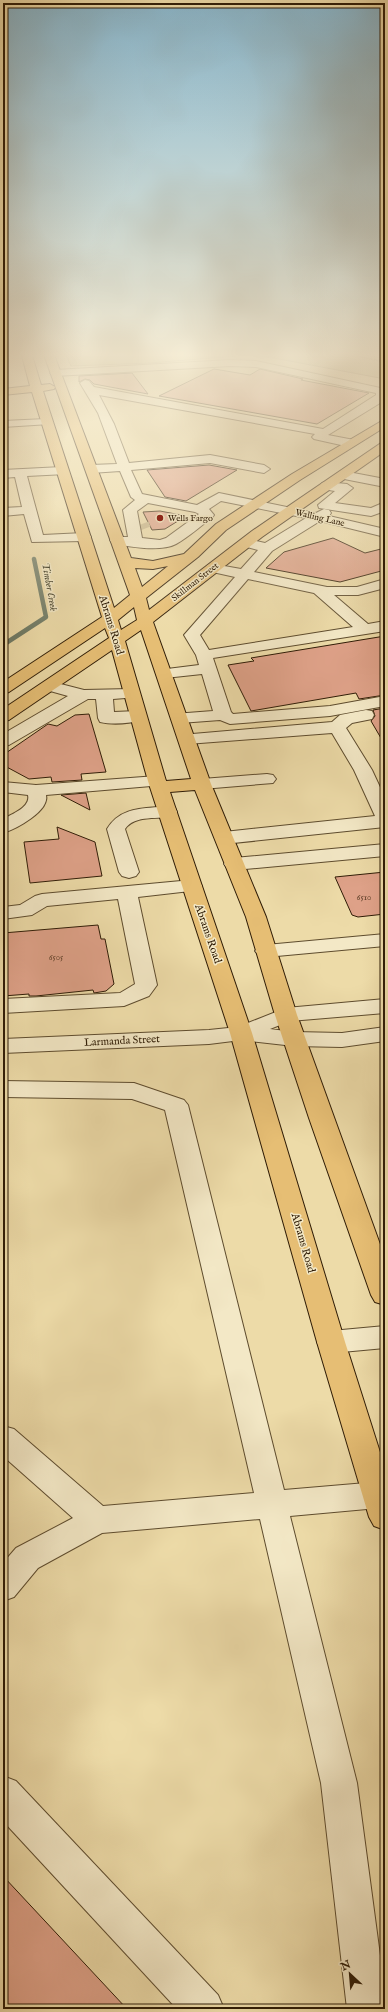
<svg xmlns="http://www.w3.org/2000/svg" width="388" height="2012" font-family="'IM FELL English',serif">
	<rect width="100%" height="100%" fill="#eddba8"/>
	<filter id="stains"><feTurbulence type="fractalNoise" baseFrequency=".005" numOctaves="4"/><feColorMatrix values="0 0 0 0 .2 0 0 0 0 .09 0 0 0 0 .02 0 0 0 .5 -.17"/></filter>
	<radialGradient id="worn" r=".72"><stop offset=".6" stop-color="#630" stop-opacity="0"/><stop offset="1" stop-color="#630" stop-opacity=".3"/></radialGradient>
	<g fill="#c0be82" stroke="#786d44">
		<polygon points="65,352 248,352 235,356 150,363 71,366"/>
		<polygon points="252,352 385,352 385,379 258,355"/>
	</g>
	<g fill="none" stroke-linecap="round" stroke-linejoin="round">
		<polyline stroke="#6f7b66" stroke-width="3.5" points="91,356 107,352"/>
		<polyline stroke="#6f7b66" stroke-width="4.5" points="3,645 46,617 34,559"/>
	</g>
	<g fill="#dea188" stroke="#2f1c06">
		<polygon points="214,369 250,375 260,369 303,379 301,380 369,393 317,424 159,396"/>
		<polygon points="132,373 148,394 94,384 90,380 85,379 79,382 79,376"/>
		<polygon points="209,465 237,470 186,501 165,497 147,470"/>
		<polygon points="160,511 186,516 165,529 152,530 143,512"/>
		<polygon points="333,538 365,553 385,548 385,570 340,582 266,568 284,552"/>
		<polygon points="385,636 385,695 359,699 356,693 251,711 228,665 254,661 251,658"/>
		<polygon points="385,708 385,745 371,721 375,716 373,710"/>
		<polygon points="89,714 106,772 81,774 82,780 52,782 51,777 29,779 3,765 3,755 48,724 57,726 75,715"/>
		<polygon points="86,793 90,810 61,795"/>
		<polygon points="57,827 95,842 102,876 30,883 24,842 59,839"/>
		<polygon points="385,872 385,914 358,917 352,915 335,877"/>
		<polygon points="98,925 101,939 105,939 114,984 106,991 94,993 93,990 36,996 29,996 29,994 3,996 3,933"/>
		<polygon points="3,1876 127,2009 3,2009"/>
	</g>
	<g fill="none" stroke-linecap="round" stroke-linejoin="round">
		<polyline stroke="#c7b588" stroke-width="14" stroke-dasharray="14 7" stroke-linecap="butt" points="142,524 144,529"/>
		<defs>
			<g id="minor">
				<path d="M230,360L256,361L385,389V400L328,435L354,440L356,443L350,447L314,439L312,437L315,434L99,395L114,424L129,463L210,455L264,465L270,469L264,473L210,463L131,470L142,494L197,505L219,493L316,513L324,509L329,510L331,513L329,516L385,529V537L320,521L272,551L254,572L327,587H357L385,579V588L358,595H334L368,624L385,621V631L213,658L231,712L233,714L330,706L385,696V706L330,716L230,724L220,720L180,723L174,722L172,718L174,714L213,711L202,674L165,678L159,676L157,673L159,670L199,665L196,655L184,635L235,577L208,571L206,568L208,565L213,564L241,569L258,550L247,547L245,544L247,541L252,540L265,543L306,518L221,501L209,509L214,515L212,518C200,526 189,537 176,544C161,552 128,547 112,543L110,540L112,537H128L123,510L135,500L131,497L120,471L91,473L85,469L91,465L117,464L98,413L80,383L85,380L89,381L94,387L323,429L376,395V393L256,367L230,366L55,376L50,373L55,370ZM148,503L195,512L199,514L166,538L160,540L142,538L137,511ZM248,579L314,593L353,627L209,650L200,635Z"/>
				<polygon points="46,419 50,420 52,422 50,424 3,427 3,421"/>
				<polygon points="62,467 68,471 66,474 27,476 43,535 84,533 89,534 91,537 89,540 84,541 32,542 24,514 3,516 3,508 22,507 15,477 3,478 3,470"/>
				<polygon points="343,471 385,479 385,487 339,478 337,475"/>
				<polygon points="326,482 347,484 353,488 335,503 371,508 385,502 385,511 371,516 319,508 318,505 335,491 322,489 320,486 322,483"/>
				<path d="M49,681L84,690L132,689L138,691L140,694L138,697L113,699L114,712L138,711L144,712L146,716L144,720C131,723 113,725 100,722L98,718L96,699H88L9,745L3,746V734L68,696L43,689L41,686L43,683Z"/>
				<polygon points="366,710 372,711 374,715 372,719 352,723 346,728 372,770 385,798 385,827 224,844 217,842 215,838 217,834 224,832 375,816 354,770 332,733 187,744 181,743 178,739 181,735 332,722 340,715"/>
				<polygon points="267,774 273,775 276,779 273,783 202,789 196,788 193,784 196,780 202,779"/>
				<path d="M157,776L163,777L166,781L163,785L46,795C50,811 16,829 3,833V819C12,814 31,807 28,795L3,792V782L36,785Z"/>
				<path d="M168,806L175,808L177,812L175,816C159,820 135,814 125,829L139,872L136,876L129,878L122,876L119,872L107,829C121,806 144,809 168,806Z"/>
				<polygon points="385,844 385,856 234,870 227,868 224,864 227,860 234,858"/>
				<polygon points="192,880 199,882 202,886 199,890 138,897 157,985 149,996 124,1006 3,1013 3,999 120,993 135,984 118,899 47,906 32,915 3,919 3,907 20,905 35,896 42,894"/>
				<polygon points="385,934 385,946 266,957 259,955 255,951 259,947 266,945"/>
				<polygon points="385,999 385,1013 290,1021 270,1029 294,1032 342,1033 385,1027 385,1041 342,1047 294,1046 241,1040 209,1044 3,1053 3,1039 209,1030 238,1027 286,1008"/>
				<polygon points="3,1081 134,1083 184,1100 188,1105 284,1490 378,1482 385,1484 385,1506 378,1508 290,1516 357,1783 385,1993 385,2009 347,2009 321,1783 260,1519 102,1533 38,1568 14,1597 3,1601 3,1563 16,1548 73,1518 3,1456 3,1426 14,1429 103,1506 254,1493 165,1110 132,1099 3,1097"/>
				<polygon points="385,1326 385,1348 331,1353 321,1350 317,1342 321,1334 331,1331"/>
				<polygon points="3,1776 16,1781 218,1995 224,2009 177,2009 3,1821"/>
			</g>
			<path id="major" d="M21,352H31L41,385L50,384L55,387L54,389L43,391L114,608L130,595L43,352H53L131,558L153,561L184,554L216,524L292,474L385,419V427L300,480L226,530L198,557L146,598L149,610L252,531L381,443L385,442V451L262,537L153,622L211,784L266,917L297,1015L385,1258V1305L375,1302L371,1295L309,1118L275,1015L246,917L195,790L170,792L252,1033L345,1342L385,1468V1530L374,1526L369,1517L317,1342L230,1033L148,781L112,650L9,720L3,721V709L109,638L105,628L9,692L3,694V682L102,617L32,392L3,395V389L30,386ZM168,566L142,587L135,568L153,569ZM134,607L137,620L121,630L118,620ZM141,630L191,779L166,781L125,641Z"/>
		</defs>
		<use href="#minor" stroke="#5e4c2e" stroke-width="2"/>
		<use href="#major" stroke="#2f1c06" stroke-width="2"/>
		<polyline stroke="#2f1c06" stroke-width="1.5" stroke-dasharray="1.5 1" stroke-linecap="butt" points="337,352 385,362"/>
		<use href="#minor" fill="#f3e8c6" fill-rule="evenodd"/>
		<use href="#major" fill="#e6be74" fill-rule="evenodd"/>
	</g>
	<linearGradient id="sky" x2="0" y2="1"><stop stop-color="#88b7ce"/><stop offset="0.56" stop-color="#f7efd8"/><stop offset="1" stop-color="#f7efd8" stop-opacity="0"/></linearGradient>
	<rect width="388" height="634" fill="url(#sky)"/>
	<circle fill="#8f2418" stroke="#f3e8c6" stroke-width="1.5" cx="160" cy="518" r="4"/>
	<g text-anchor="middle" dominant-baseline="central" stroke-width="3" stroke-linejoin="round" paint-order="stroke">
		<g font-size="9" fill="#2f1c06" stroke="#f3e8c6" text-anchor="start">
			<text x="168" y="518">Wells Fargo</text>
		</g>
		<g font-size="9" fill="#2f1c06" stroke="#f3e8c6">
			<text transform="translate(320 518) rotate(13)">Walling Lane</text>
			<text transform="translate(195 582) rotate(-38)">Skillman Street</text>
		</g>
		<g font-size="9" fill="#5b3d26">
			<text x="364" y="897">6510</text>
			<text x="56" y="957">6505</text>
		</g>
		<g font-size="10" font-style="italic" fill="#4f4c36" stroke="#f3e8c6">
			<text transform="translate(49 587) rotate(80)">Timber Creek</text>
		</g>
		<g font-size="11" fill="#2f1c06" stroke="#f3e8c6">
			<text transform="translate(111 625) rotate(73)">Abrams Road</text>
			<text transform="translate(208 934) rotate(71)">Abrams Road</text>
			<text transform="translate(122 1041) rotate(-3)">Larmanda Street</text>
			<text transform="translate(303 1243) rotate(74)">Abrams Road</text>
		</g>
	</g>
	<rect width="388" height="2012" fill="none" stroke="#eddba8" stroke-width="16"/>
	<rect x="4" y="4" width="380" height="2004" fill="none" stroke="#2f1c06" stroke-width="2"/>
	<rect x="8" y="8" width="372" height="1996" fill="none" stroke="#2f1c06"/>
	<g transform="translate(350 1974) rotate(334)" stroke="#f3e8c6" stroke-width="3" paint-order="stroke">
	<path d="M0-3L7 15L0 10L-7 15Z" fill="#2f1c06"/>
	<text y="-6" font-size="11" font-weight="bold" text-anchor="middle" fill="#2f1c06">N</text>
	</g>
	<rect width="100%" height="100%" filter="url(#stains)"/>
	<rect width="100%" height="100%" fill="url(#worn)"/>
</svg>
